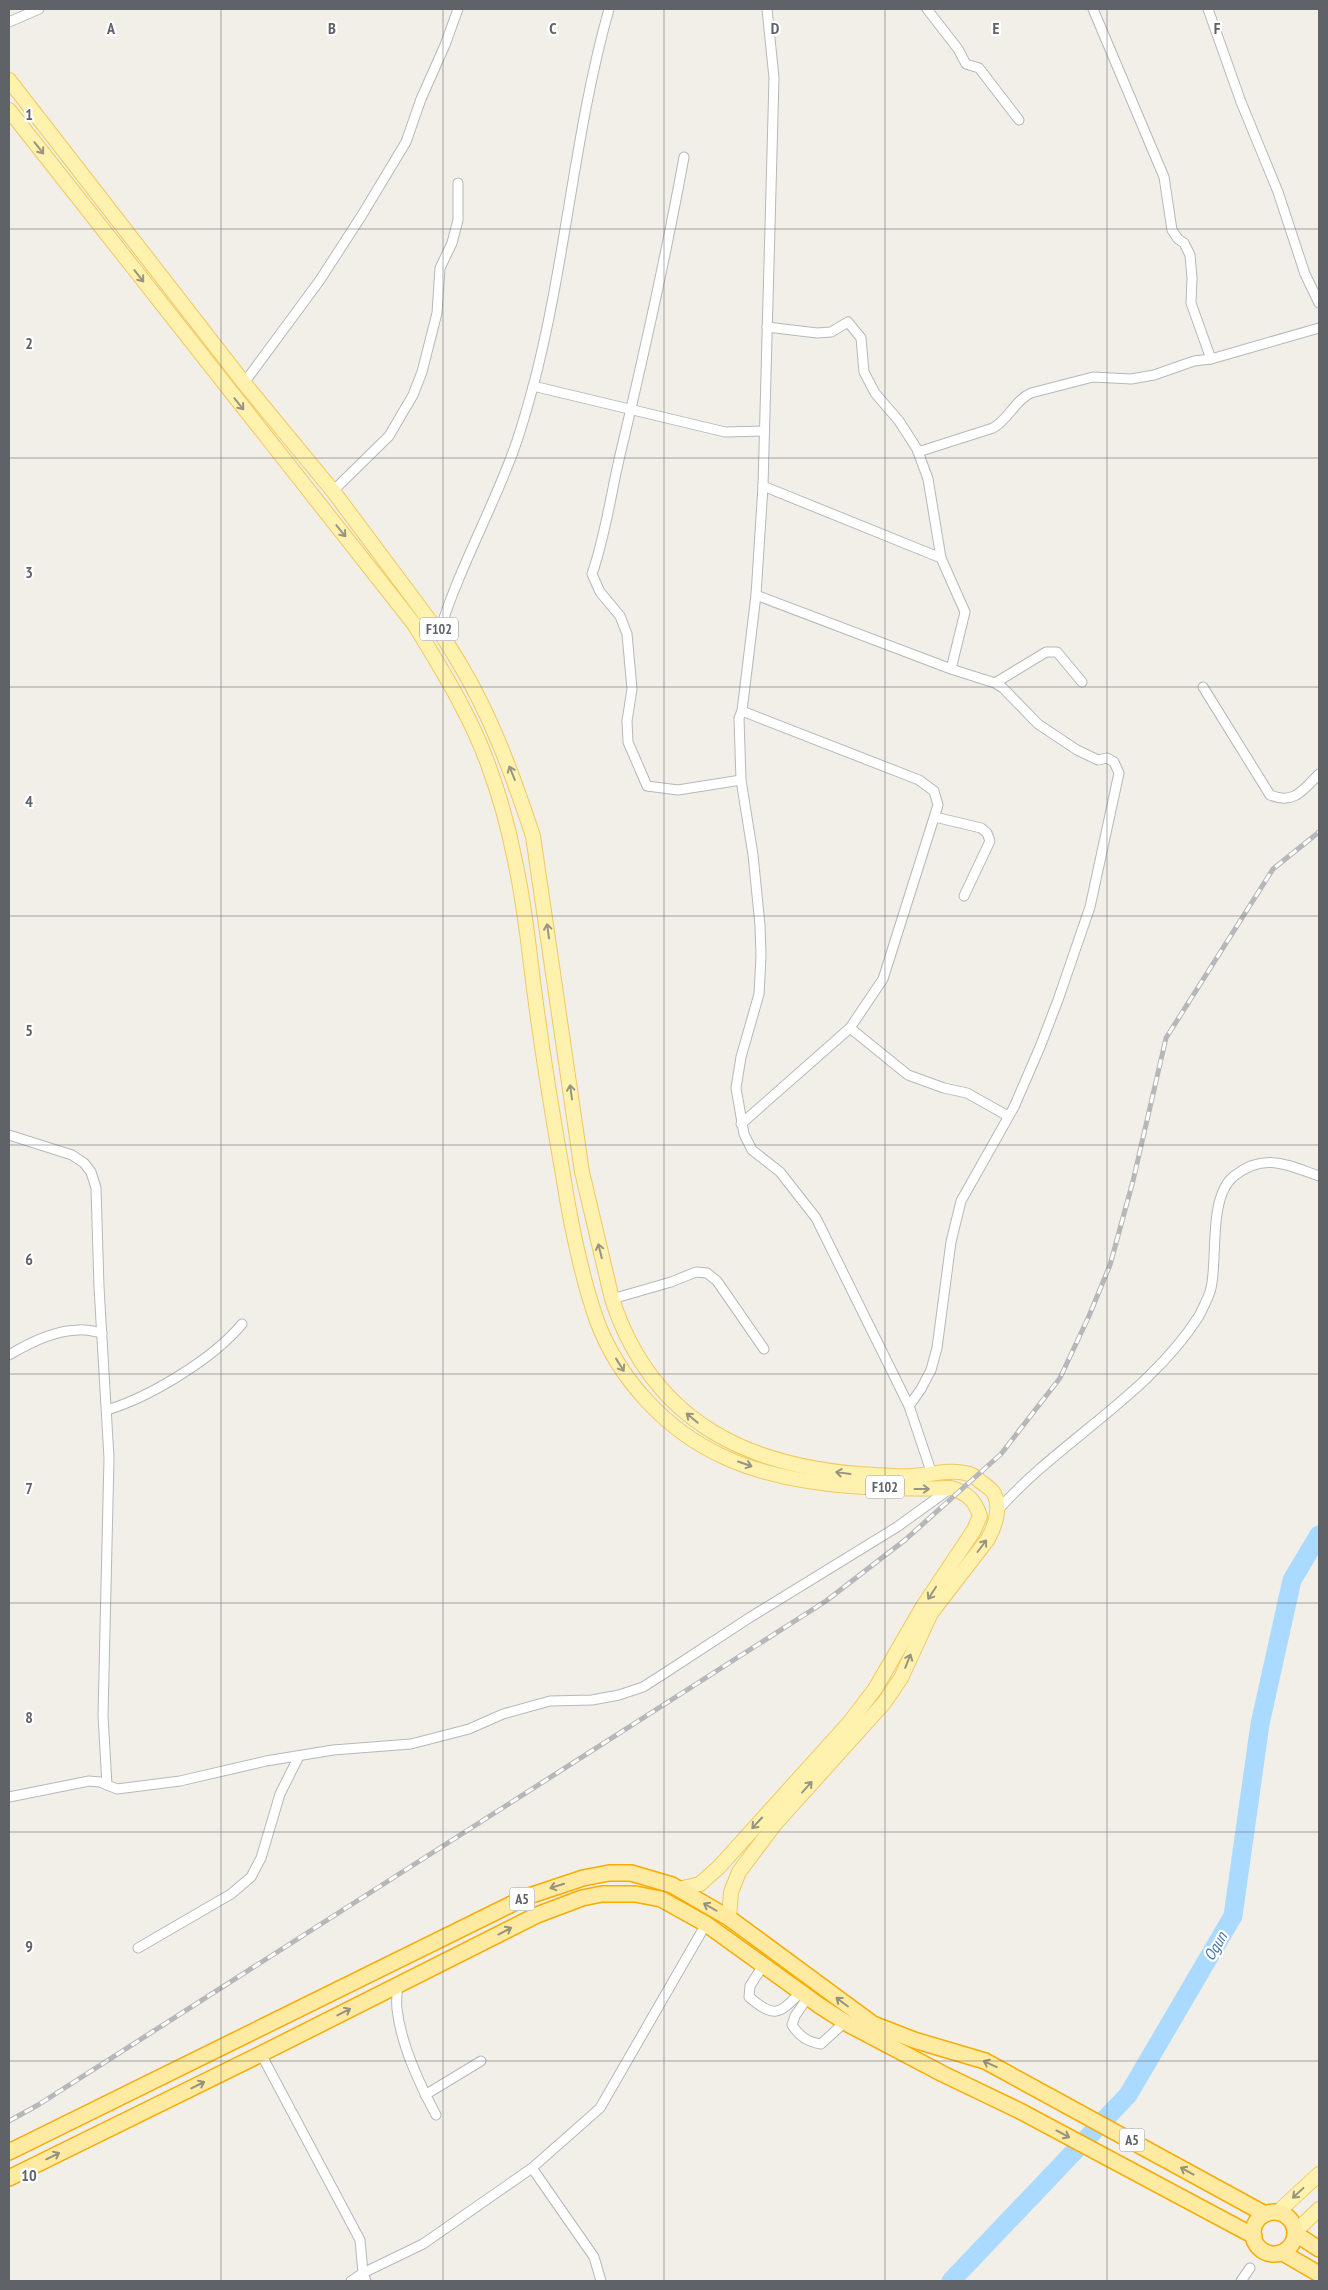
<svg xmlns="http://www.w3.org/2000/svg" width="1328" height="2290" font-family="'PT Sans Narrow',sans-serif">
	<rect width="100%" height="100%" fill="#f1efe8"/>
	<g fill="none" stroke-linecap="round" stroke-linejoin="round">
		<polyline stroke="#aadaff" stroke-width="19" points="951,2281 1128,2095 1233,1916 1260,1724 1292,1580 1319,1535"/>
		<defs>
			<g id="minor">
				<polyline points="767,9 774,78 763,486 756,595 742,711 739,718 741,780 753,855 760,925 761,956 759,994 741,1057 736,1088 744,1134 752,1150 780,1172 816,1218 909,1406 932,1474"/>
				<polyline points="927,9 958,49 966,64 979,68 1019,120"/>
				<polyline points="1093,9 1164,177 1172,230 1178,239 1184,243 1190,255 1192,278 1191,303 1211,359"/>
				<polyline points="1208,9 1241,102 1278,192 1305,274 1319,303"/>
				<polyline points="9,22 39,9"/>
				<path d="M684,157C666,256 644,354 621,451C611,492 606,534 592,574L600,592L620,616L627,634L632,689L627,721L628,742L647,786L678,790L741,780"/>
				<polyline points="767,327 817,333 831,332 848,322 861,338 864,372 875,393 899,421 917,449 928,479 941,558 965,612 951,669"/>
				<polyline points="244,383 320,280 362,215 406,142 421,99 445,45 458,9"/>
				<polyline points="533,386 725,432 764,431"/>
				<path d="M918,452L993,428C1009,419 1015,400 1031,393L1093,377L1131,379L1154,375L1194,361L1211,359L1319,328"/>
				<polyline points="763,486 941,558"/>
				<polyline points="333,491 389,436 413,395 422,372 437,313 440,268 452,243 458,220 458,183"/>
				<polyline points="756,595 951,669 995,683 1003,688 1038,724 1077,750 1098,760 1107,758 1114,762 1119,773 1090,907 1058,1000 1040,1047 1014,1107 961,1201 951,1242 937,1348 931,1370 921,1389 909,1406"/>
				<path d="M440,630C459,569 491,512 513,452C521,431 527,408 533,387C566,262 574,133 609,9"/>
				<polyline points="995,683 1046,652 1057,652 1082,682"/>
				<path d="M1203,687L1270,795C1294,805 1303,790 1319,774"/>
				<polyline points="935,817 981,828 987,833 990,841 964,896"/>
				<polyline points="850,1028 908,1075 944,1088 967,1093 1008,1116"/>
				<polyline points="741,1124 850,1028 883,979 938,805 934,791 919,780 742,711"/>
				<polyline points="9,1135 72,1155 84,1163 91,1172 96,1188 99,1287 109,1458 103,1716 107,1785"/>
				<polyline points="612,1299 671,1282 696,1272 707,1273 717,1281 764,1349"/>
				<path d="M9,1355C29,1343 55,1330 79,1330C86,1329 95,1332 102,1333"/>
				<path d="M107,1410C150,1397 213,1359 242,1324"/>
				<path d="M998,1510C1059,1441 1149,1395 1199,1316C1203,1308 1209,1297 1211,1288C1218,1258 1208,1197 1234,1176C1264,1152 1287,1165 1319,1176"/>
				<polyline points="9,1797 89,1781 100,1782 117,1789 180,1781 266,1761 333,1750 411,1744 469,1729 503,1714 550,1701 592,1700 619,1695 643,1687 665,1673 749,1618 897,1527 951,1488"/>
				<polyline points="138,1948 231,1894 251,1877 261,1858 280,1794 299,1756"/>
				<path d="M764,1964L750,1986L749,1997C775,2019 779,2014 801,1992"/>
				<path d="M398,1985C397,1993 396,2001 397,2009C401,2045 419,2083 436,2115"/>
				<path d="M808,1997L795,2016L792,2025C800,2037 808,2042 821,2044L845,2022"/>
				<polyline points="261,2054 360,2240 363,2273 366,2281"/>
				<polyline points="425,2095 481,2061"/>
				<polyline points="532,2168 594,2257 601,2281"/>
				<polyline points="351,2281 363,2273 423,2244 532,2168 600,2108 706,1924"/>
				<polyline points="1241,2281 1250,2268"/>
			</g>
			<g id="primary">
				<path d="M9,80L244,383L333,491L430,621C442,632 449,647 458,661C491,715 513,776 533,836L582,1172L612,1299C653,1424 751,1469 875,1475C887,1475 900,1477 913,1476C929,1475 949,1469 965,1473C972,1474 977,1478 981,1482C985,1485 991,1489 993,1492C1002,1506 995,1526 988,1539L931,1613L901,1678L884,1703L775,1824L739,1872L731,1892L729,1918"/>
				<path d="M9,110L414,624C442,670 471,716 489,767C500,797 509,830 515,861C524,901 528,941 533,981C541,1044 551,1107 562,1169C570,1220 580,1273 597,1321C619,1380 667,1431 724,1457C791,1488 879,1490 951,1488C967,1493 975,1500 980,1516L974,1530L922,1608L875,1689L849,1723L719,1867L700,1884L679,1889"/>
				<polyline points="1278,2212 1319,2174"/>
				<polyline points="1295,2232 1319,2209"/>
			</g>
			<g id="trunk">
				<polyline points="9,2152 526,1897 583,1878 609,1873 631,1873 672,1885 729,1918 873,2024 914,2040 985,2061 1265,2214"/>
				<polyline points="9,2178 261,2054 537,1915 582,1898 602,1894 635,1894 661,1899 706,1924 820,2006 848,2024 943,2074 1020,2111 1254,2236"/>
				<circle cx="1274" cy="2233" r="21"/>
				<polyline points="1296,2234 1319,2249"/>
				<polyline points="1283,2253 1319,2274"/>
			</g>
		</defs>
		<use href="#minor" stroke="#b5b8bc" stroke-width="11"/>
		<use href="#primary" stroke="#f2c960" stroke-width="16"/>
		<use href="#trunk" stroke="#f9ab00" stroke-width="18"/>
		<use href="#minor" stroke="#fff" stroke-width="9"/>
		<use href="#primary" stroke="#fff2af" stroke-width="14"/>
		<use href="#trunk" stroke="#feeaa1" stroke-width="15"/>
		<defs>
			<polyline id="rail" points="9,2121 38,2105 826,1601 905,1540 1001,1454 1060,1378 1089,1316 1110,1265 1133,1181 1166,1038 1273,869 1319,832"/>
		</defs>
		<use href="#rail" stroke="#b6b7b8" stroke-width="5"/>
		<use href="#rail" stroke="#fff" stroke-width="3" stroke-dasharray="9" stroke-linecap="butt"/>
	</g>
	<defs><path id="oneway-shaft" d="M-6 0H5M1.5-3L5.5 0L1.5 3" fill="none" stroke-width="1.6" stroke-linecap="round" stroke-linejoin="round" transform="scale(1.25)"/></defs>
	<g stroke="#979581">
		<use href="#oneway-shaft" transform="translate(39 148) rotate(52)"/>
		<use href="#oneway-shaft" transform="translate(139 276) rotate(52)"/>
		<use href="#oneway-shaft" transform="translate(239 404) rotate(51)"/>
		<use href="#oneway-shaft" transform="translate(341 531) rotate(51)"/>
		<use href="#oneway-shaft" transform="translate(512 773) rotate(-112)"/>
		<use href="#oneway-shaft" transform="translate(548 931) rotate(-98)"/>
		<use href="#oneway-shaft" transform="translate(571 1092) rotate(-98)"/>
		<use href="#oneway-shaft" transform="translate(600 1251) rotate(-104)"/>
		<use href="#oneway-shaft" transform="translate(620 1365) rotate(58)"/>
		<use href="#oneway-shaft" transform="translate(692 1418) rotate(-140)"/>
		<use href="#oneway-shaft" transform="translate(745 1464) rotate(19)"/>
		<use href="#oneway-shaft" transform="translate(843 1473) rotate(-172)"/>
		<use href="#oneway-shaft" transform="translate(922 1489)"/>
		<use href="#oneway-shaft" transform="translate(982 1546) rotate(-53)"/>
		<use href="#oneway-shaft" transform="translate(932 1593) rotate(123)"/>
		<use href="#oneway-shaft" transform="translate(908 1661) rotate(-68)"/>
		<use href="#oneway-shaft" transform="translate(807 1787) rotate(-48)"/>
		<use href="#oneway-shaft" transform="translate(757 1823) rotate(133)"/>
		<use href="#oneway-shaft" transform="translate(1298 2193) rotate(137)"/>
	</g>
	<g stroke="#97927c">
		<use href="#oneway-shaft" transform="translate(557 1886) rotate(163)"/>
		<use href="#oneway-shaft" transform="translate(710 1907) rotate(-150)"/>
		<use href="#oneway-shaft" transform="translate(505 1931) rotate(-28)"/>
		<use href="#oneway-shaft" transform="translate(842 2002) rotate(-143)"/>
		<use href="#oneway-shaft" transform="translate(344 2012) rotate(-27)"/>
		<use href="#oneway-shaft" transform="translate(990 2064) rotate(-155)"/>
		<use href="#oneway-shaft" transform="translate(198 2085) rotate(-26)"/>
		<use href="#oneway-shaft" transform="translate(1063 2134) rotate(28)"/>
		<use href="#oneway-shaft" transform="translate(53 2156) rotate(-26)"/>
		<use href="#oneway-shaft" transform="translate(1187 2171) rotate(-151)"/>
	</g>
	<path fill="none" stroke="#5f6368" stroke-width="1" stroke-opacity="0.55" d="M221,9V2281M443,9V2281M664,9V2281M885,9V2281M1107,9V2281M9,229H1319M9,458H1319M9,687H1319M9,916H1319M9,1145H1319M9,1374H1319M9,1603H1319M9,1832H1319M9,2061H1319"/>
	<g text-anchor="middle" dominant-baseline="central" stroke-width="4.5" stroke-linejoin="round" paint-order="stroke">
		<g fill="#fff" stroke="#8f9295" stroke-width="1">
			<rect x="420" y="617.5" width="38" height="23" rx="4"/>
			<rect x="866" y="1475.5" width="38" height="23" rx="4"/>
			<rect x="509.5" y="1887.5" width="25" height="23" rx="4"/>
			<rect x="1119.5" y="2128.5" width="25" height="23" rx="4"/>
		</g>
		<g font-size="14" font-weight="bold" fill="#5f6368">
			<text x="439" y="629">F102</text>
			<text x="885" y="1487">F102</text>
			<text x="522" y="1899">A5</text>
			<text x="1132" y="2140">A5</text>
		</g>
		<g font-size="16" font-style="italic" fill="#4174aa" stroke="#fff">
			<text transform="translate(1215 1946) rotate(-60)">Ogun</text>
		</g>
	</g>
	<g font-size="16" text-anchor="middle" font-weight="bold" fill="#5f6368" stroke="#fff" stroke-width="4.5" stroke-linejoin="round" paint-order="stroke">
		<text x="111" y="34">A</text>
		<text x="332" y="34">B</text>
		<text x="553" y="34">C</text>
		<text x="775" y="34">D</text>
		<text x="996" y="34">E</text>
		<text x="1217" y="34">F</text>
		<text x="29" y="120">1</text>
		<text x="29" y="349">2</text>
		<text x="29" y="578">3</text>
		<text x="29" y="807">4</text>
		<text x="29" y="1036">5</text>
		<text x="29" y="1265">6</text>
		<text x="29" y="1494">7</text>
		<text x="29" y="1723">8</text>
		<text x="29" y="1952">9</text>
		<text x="29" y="2181">10</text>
	</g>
	<rect width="1328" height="2290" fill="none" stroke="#5f6368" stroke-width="20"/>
</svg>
